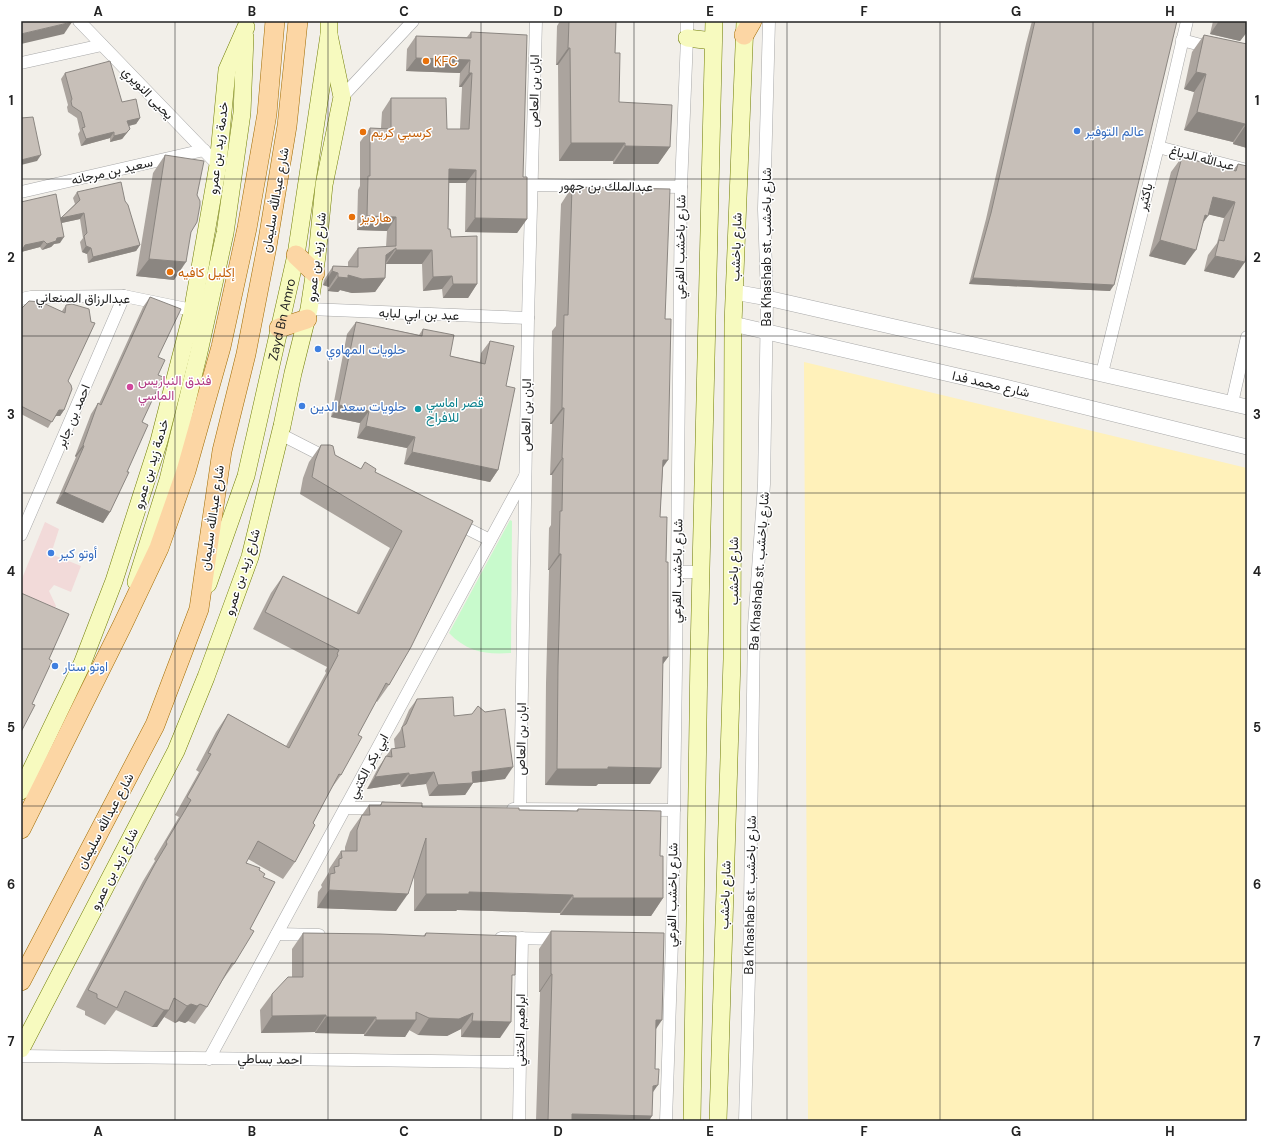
<svg xmlns="http://www.w3.org/2000/svg" width="1268" height="1142" font-family="'DM Sans',Vazirmatn,sans-serif">
	<rect width="100%" height="100%" fill="#f2efe9"/>
	<polygon fill="#f2dad9" points="45,522 59,529 51,554 81,566 71,592 54,585 49,591 56,606 53,613 21,599 21,581"/>
	<polygon fill="#fff1ba" points="804,362 1247,468 1247,1121 808,1121"/>
	<path fill="#c8facc" d="M510,520L512,521L511,653C487,655 467,652 449,633Z"/>
	<g fill="none" stroke-linecap="round" stroke-linejoin="round">
		<defs>
			<g id="minor">
				<polyline points="79,21 218,165"/>
				<polyline points="1182,40 1212,48"/>
				<polyline points="21,63 102,45"/>
				<polyline points="342,97 413,21"/>
				<polyline points="1158,147 1247,170"/>
				<polyline points="531,185 681,187"/>
				<polyline points="21,192 204,150"/>
				<polyline points="21,299 31,297 124,296 192,310"/>
				<polyline points="309,309 528,318"/>
				<polyline points="1102,373 1158,147 1187,21"/>
				<polyline points="1232,403 1247,337"/>
				<polyline points="280,434 329,459"/>
				<polyline points="456,523 490,540"/>
				<polyline points="21,535 124,296"/>
				<polyline points="677,572 701,572"/>
				<polyline points="345,808 383,808"/>
				<polyline points="513,809 674,810"/>
				<polyline points="520,809 528,318 536,21"/>
				<polyline points="277,934 319,935"/>
				<polyline points="501,938 563,939"/>
				<polyline points="21,1056 520,1062"/>
				<polyline points="209,1059 525,476"/>
				<polyline points="519,1121 522,938"/>
				<polyline points="666,1121 672,941 676,669 681,187 687,38 687,21"/>
				<polyline points="745,1121 749,975 754,626 764,484 767,298 764,209 769,21"/>
			</g>
			<g id="tertiary">
				<polyline points="734,292 767,298 1247,407"/>
				<polyline points="733,324 997,385 1247,447"/>
			</g>
			<g id="secondary">
				<polyline points="687,38 713,41"/>
				<polyline points="136,582 168,480 199,352 225,233 242,113 245,37"/>
				<path id="s1" d="M208,584L246,476L296,255L329,35V21"/>
				<polyline points="21,791 82,664 114,581 159,441 192,313 218,165 227,70 246,27"/>
				<polyline points="21,1049 176,751 206,677 250,557 282,426 293,373 309,309 317,256 324,185 342,97 329,35"/>
				<polyline points="692,1121 699,653 714,21"/>
				<polyline points="718,1121 732,659 733,324 745,22"/>
			</g>
			<g id="primary">
				<polyline points="744,35 752,21"/>
				<polyline points="296,255 315,273"/>
				<polyline points="279,328 307,319"/>
				<polyline points="21,829 122,626 159,548 186,471 221,347 247,228 267,114 275,21"/>
				<polyline points="21,981 155,725 199,609 222,451 246,354 267,246 287,126 298,21"/>
			</g>
		</defs>
		<use href="#minor" stroke="#a9a9a9" stroke-width="13"/>
		<use href="#tertiary" stroke="#a9a9a9" stroke-width="16"/>
		<use href="#secondary" stroke="#707d05" stroke-width="18"/>
		<use href="#primary" stroke="#a06b00" stroke-width="20"/>
		<use href="#minor" stroke="#fff" stroke-width="12"/>
		<use href="#tertiary" stroke="#fff" stroke-width="15"/>
		<use href="#secondary" stroke="#f7fabf" stroke-width="17"/>
		<use href="#primary" stroke="#fcd6a4" stroke-width="19"/>
	</g>
	<g fill="#aba49e">
		<polygon points="560,21 616,21 615,53 619,102 670,147 658,164 613,164 613,161 559,161 558,65 556,65 557,26"/>
		<polygon points="1032,21 1177,21 1110,291 969,284 986,219 1026,44"/>
		<polygon points="1213,21 1247,21 1247,32 1240,41 1210,34"/>
		<polygon points="471,32 523,177 527,219 517,233 465,232 466,183 449,183 448,229 451,237 477,284 468,298 443,298 442,289 423,291 422,264 386,264 386,262 385,278 375,292 352,293 340,290 338,292 328,291 329,287 323,285 324,280 333,266 348,267 348,262 358,248 386,247 387,231 357,230 358,190 360,186 360,142 370,128 381,128 382,112 391,98 447,129 460,129 462,87 459,87 460,73 406,71 407,49 416,36 467,37"/>
		<polygon points="1204,35 1247,44 1247,148 1233,144 1233,142 1184,130 1194,92 1184,89 1192,52"/>
		<polygon points="65,73 140,118 136,124 129,126 130,129 122,139 110,142 110,138 81,146 78,134 80,131 77,118 68,112 67,107 68,105 61,79"/>
		<polygon points="165,155 197,195 191,232 174,280 136,276 153,173"/>
		<polygon points="1182,157 1233,170 1238,164 1234,278 1204,271 1208,255 1217,243 1224,218 1208,214 1203,223 1185,265 1149,256 1171,172"/>
		<polygon points="572,187 665,319 663,468 660,517 666,562 668,657 663,664 650,784 598,784 596,786 545,785 546,683 549,570 548,570 549,528 551,525 552,475 550,475 552,424 550,424 552,331 556,326 561,204"/>
		<polygon points="77,192 125,201 140,245 136,251 88,263 87,254 82,252 80,242 83,238 80,219 61,223 60,243 54,244 51,247 42,250 40,247 21,252 21,202 60,219 75,204 73,198"/>
		<polygon points="150,297 158,357 158,375 142,422 127,472 110,512 103,523 56,503 76,457 75,456 91,414 98,403 99,404 143,307"/>
		<polygon points="66,305 68,381 64,410 60,416 55,416 48,428 21,414 21,309 62,311"/>
		<polygon points="356,322 419,335 423,329 450,356 480,362 481,353 490,341 506,386 498,470 490,482 404,464 407,448 357,438 360,423 331,417 347,334"/>
		<polygon points="321,445 335,455 361,469 375,472 473,521 389,685 377,702 376,701 358,735 341,775 331,789 313,823 295,862 283,879 248,859 246,863 259,870 263,877 250,929 234,964 222,981 207,1007 195,1024 188,1021 185,1023 179,1021 175,1023 164,1017 157,1027 152,1027 116,1010 105,1025 85,1015 85,1011 76,1007 143,881 155,861 154,859 179,817 175,815 199,772 196,770 216,732 228,714 286,746 326,673 325,671 327,667 253,629 271,593 283,576 356,613 390,548 300,494 303,478 309,462"/>
		<polygon points="417,699 454,716 505,779 473,783 465,795 429,796 426,784 401,787 400,784 367,789 378,768 391,749 395,749 394,739 400,731 409,710"/>
		<polygon points="382,802 422,807 576,811 578,809 660,856 663,898 651,916 560,915 560,913 457,910 456,911 414,911 414,877 396,911 317,908 318,892 322,887 321,885 329,872 329,869 341,851 345,851 345,847 350,832 369,805 380,805"/>
		<polygon points="551,931 655,1029 653,1092 649,1121 536,1121 540,992 539,992 539,949"/>
		<polygon points="303,933 423,936 426,933 512,978 500,1038 461,1037 461,1029 447,1036 418,1035 409,1030 405,1037 364,1036 364,1034 315,1033 315,1032 261,1033 260,1010 272,994 292,977 292,949"/>
	</g>
	<g fill="#8b8681">
		<polygon points="1219,21 1241,21 1247,23 1247,32 1240,41 1210,34"/>
		<polygon points="72,22 64,34 21,44 21,34"/>
		<polygon points="568,48 570,48 558,65 556,65"/>
		<polygon points="416,58 470,60 460,73 406,71"/>
		<polygon points="1196,72 1206,74 1194,92 1184,89"/>
		<polygon points="469,73 472,73 462,87 459,87"/>
		<polygon points="1197,112 1245,124 1233,142 1184,130"/>
		<polygon points="140,118 136,124 123,127 127,121"/>
		<polygon points="1245,126 1247,127 1247,148 1233,144"/>
		<polygon points="130,129 122,139 110,142 114,136"/>
		<polygon points="114,132 110,138 81,146 86,139"/>
		<polygon points="571,143 625,143 613,161 559,161"/>
		<polygon points="625,146 670,147 658,164 613,164"/>
		<polygon points="41,155 37,161 21,165 21,160"/>
		<polygon points="449,169 476,170 466,183 439,183"/>
		<polygon points="1213,197 1235,202 1224,218 1202,213"/>
		<polygon points="84,213 80,219 57,224 61,218"/>
		<polygon points="1205,215 1208,216 1197,231"/>
		<polygon points="367,216 396,217 387,231 357,230"/>
		<polygon points="475,218 527,219 517,233 465,232"/>
		<polygon points="64,237 60,243 54,244 51,247 42,250 47,244 57,238"/>
		<polygon points="1160,240 1196,250 1185,265 1149,256"/>
		<polygon points="44,241 40,247 21,252 21,250 25,245"/>
		<polygon points="140,245 136,251 88,263 93,257"/>
		<polygon points="86,246 91,248 87,254 82,252"/>
		<polygon points="396,248 386,262 376,269 386,255"/>
		<polygon points="396,250 432,250 422,264 386,264"/>
		<polygon points="1215,256 1245,262 1234,278 1204,271"/>
		<polygon points="149,259 186,262 174,280 136,276"/>
		<polygon points="332,271 338,273 329,287 323,285"/>
		<polygon points="348,275 385,278 375,292 352,293 340,290 338,292 328,291 338,277"/>
		<polygon points="452,276 442,289 423,291 433,277"/>
		<polygon points="973,278 1114,285 1110,291 969,284"/>
		<polygon points="453,284 477,284 468,298 443,298"/>
		<polygon points="339,405 369,411 360,423 331,417"/>
		<polygon points="562,408 564,408 552,424 550,424"/>
		<polygon points="59,410 64,410 60,416 55,416"/>
		<polygon points="366,426 415,437 407,448 357,438"/>
		<polygon points="83,445 84,446 76,457 75,456"/>
		<polygon points="412,452 498,470 490,482 404,464"/>
		<polygon points="562,458 563,458 552,475 550,475"/>
		<polygon points="663,460 668,460 657,476"/>
		<polygon points="64,492 110,512 103,523 56,503"/>
		<polygon points="559,554 561,554 549,570 548,570"/>
		<polygon points="663,657 668,657 656,673"/>
		<polygon points="513,767 505,779 464,784 472,772"/>
		<polygon points="608,767 661,768 650,784 598,784 596,786 545,785 557,769"/>
		<polygon points="434,772 426,784 401,787 409,775"/>
		<polygon points="409,773 400,784 367,789 375,777"/>
		<polygon points="473,783 465,795 429,796 438,785"/>
		<polygon points="329,890 408,894 396,911 317,908"/>
		<polygon points="469,892 573,895 560,913 457,910 456,911 414,911 426,894"/>
		<polygon points="573,898 663,898 651,916 560,915"/>
		<polygon points="551,974 552,974 540,992 539,992"/>
		<polygon points="191,1004 200,1004 188,1021 185,1023 179,1021 175,1023 187,1006"/>
		<polygon points="164,1010 169,1010 157,1027 152,1027"/>
		<polygon points="473,1013 461,1029 447,1036 418,1035 429,1018"/>
		<polygon points="326,1015 315,1032 261,1033 272,1016"/>
		<polygon points="326,1017 376,1017 364,1034 315,1033"/>
		<polygon points="376,1020 416,1020 405,1037 364,1036"/>
		<polygon points="656,1020 662,1020 650,1038"/>
		<polygon points="472,1021 511,1022 500,1038 461,1037"/>
		<polygon points="658,1085 646,1102 653,1086"/>
		<polygon points="572,1114 652,1116 649,1121 567,1121"/>
	</g>
	<g fill="#c7bfb8" stroke="#8b8681">
		<polygon points="21,21 73,21 72,22 21,34"/>
		<polygon points="569,21 616,21 615,53 620,53 619,102 672,105 670,147 625,146 625,143 571,143 570,48 568,48"/>
		<polygon points="1035,21 1177,21 1114,285 973,278 991,213"/>
		<polygon points="471,32 527,35 523,177 527,177 527,219 475,218 476,170 449,169 448,229 450,229 451,237 477,236 477,284 453,284 452,276 433,277 432,250 396,250 396,248 386,255 385,278 362,279 348,275 348,278 338,277 338,273 332,271 333,266 358,267 358,248 396,246 396,217 367,216 368,176 370,176 370,128 391,129 391,98 446,98 447,129 469,129 472,73 469,73 470,60 416,58 416,36 471,38"/>
		<polygon points="1204,35 1247,44 1247,127 1245,126 1245,124 1197,112 1206,74 1196,72"/>
		<polygon points="110,61 122,102 136,99 140,118 127,121 130,129 126,133 114,136 114,132 86,139 82,128 85,127 81,112 72,106 71,101 72,99 65,73"/>
		<polygon points="33,117 41,155 21,160 21,118"/>
		<polygon points="165,155 204,161 197,195 200,201 200,205 197,222 191,232 186,262 149,259"/>
		<polygon points="1182,157 1236,171 1238,164 1247,166 1247,252 1245,262 1215,256 1219,240 1224,241 1235,202 1213,197 1208,216 1205,215 1196,250 1160,240"/>
		<polygon points="121,182 125,201 128,205 140,245 93,257 91,248 86,246 84,236 87,233 84,213 61,218 80,200 77,192"/>
		<polygon points="572,187 670,189 665,319 671,319 668,460 663,460 660,517 667,517 666,562 668,562 668,657 663,657 661,768 608,767 608,769 557,769 558,666 561,554 559,554 560,511 562,511 563,458 562,458 564,408 562,408 563,356 564,315 568,315"/>
		<polygon points="56,194 64,237 57,238 56,241 47,244 44,241 25,245 22,250 21,250 21,202"/>
		<polygon points="150,297 181,309 158,357 165,360 158,375 163,377 142,422 148,425 127,472 129,472 110,512 64,492 84,446 83,445 98,403 101,405"/>
		<polygon points="29,301 41,302 65,313 66,305 72,304 89,309 91,322 95,323 68,381 71,385 72,389 64,410 59,410 52,422 21,406 21,309"/>
		<polygon points="356,322 422,336 423,329 454,335 450,356 485,364 490,341 514,346 506,386 515,388 498,470 412,452 415,437 366,426 369,411 339,405"/>
		<polygon points="321,445 330,445 333,446 335,455 361,469 365,462 376,469 375,472 473,521 411,647 389,685 386,683 358,735 362,737 341,775 339,774 313,823 315,825 295,862 258,841 246,863 260,868 259,870 265,874 263,877 275,882 250,929 254,931 234,964 232,963 207,1007 200,1004 197,1006 191,1004 187,1006 174,998 169,1010 164,1010 125,991 117,1008 97,998 97,994 88,990 155,864 167,844 166,842 191,800 187,797 211,754 208,753 228,714 289,748 338,655 337,654 339,650 265,612 283,576 359,614 402,531 312,477 315,461"/>
		<polygon points="21,593 69,614 49,659 52,661 32,704 35,705 21,732"/>
		<polygon points="453,697 454,716 472,714 478,706 485,712 505,709 513,767 472,772 473,783 438,785 434,772 409,775 409,773 375,777 386,756 392,757 391,749 405,747 402,727 406,724 417,699"/>
		<polygon points="382,802 422,803 422,807 519,808 519,810 578,811 578,809 661,811 660,856 663,856 663,898 573,898 573,895 469,892 469,894 426,894 426,838 408,894 329,890 330,874 335,873 334,867 339,866 339,859 342,858 341,851 357,851 357,830 362,815 370,815 369,805 381,805"/>
		<polygon points="551,931 664,933 662,1020 656,1020 655,1069 659,1069 658,1085 653,1086 652,1116 572,1114 572,1121 548,1121 552,974 551,974"/>
		<polygon points="303,933 380,934 425,936 426,933 516,936 515,975 512,975 511,1022 472,1021 473,1013 459,1019 429,1018 416,1012 416,1020 376,1020 376,1017 326,1017 326,1015 272,1016 272,994 288,977 303,977"/>
	</g>
	<path fill="none" stroke="#222" stroke-width="1" stroke-opacity="0.55" d="M175,21V1121M328,21V1121M481,21V1121M634,21V1121M787,21V1121M940,21V1121M1093,21V1121M21,179H1247M21,336H1247M21,493H1247M21,649H1247M21,806H1247M21,963H1247"/>
	<g fill="#e8710a" stroke="#fff" stroke-width="1.5">
		<circle cx="426" cy="61" r="4"/>
		<circle cx="363" cy="132" r="4"/>
		<circle cx="352" cy="217" r="4"/>
		<circle cx="170" cy="272" r="4"/>
	</g>
	<g fill="#3f7fe0" stroke="#fff" stroke-width="1.5">
		<circle cx="1077" cy="131" r="4"/>
		<circle cx="318" cy="349" r="4"/>
		<circle cx="302" cy="406" r="4"/>
		<circle cx="51" cy="553" r="4"/>
		<circle cx="55" cy="666" r="4"/>
	</g>
	<circle fill="#d1479c" stroke="#fff" stroke-width="1.5" cx="130" cy="387" r="4"/>
	<circle fill="#0f9aa8" stroke="#fff" stroke-width="1.5" cx="418" cy="409" r="4"/>
	<g text-anchor="middle" dominant-baseline="central" stroke-width="3" stroke-linejoin="round" paint-order="stroke">
		<g font-size="13" fill="#c56008" stroke="#fff" text-anchor="start">
			<text x="434" y="61">KFC</text>
			<text x="371" y="132">كرسبي كريم</text>
			<text x="360" y="217">هارديز</text>
			<text x="178" y="272">إكليل كافيه</text>
		</g>
		<g font-size="13" fill="#222" stroke="#fff">
			<text transform="translate(534 91) rotate(-89)">ابان بن العاص</text>
			<text transform="translate(148 93) rotate(46)">يحيى النويري</text>
			<text transform="translate(218 148) rotate(-83)">خدمة زيد بن عمرو</text>
			<text transform="translate(1202 158) rotate(14)">عبدالله الدباغ</text>
			<text transform="translate(112 171) rotate(-13)">سعيد بن مرجانه</text>
			<text transform="translate(606 186) rotate(1)">عبدالملك بن جهور</text>
			<text transform="translate(1145 197) rotate(-76)">باكثير</text>
			<text transform="translate(275 200) rotate(-80)">شارع عبدالله سليمان</text>
			<text transform="translate(680 247) rotate(-89)">شارع باخشب الفرعي</text>
			<text transform="translate(736 247) rotate(-88)">شارع باخشب</text>
			<text transform="translate(766 247) rotate(-90)">Ba Khashab st. شارع باخشب</text>
			<text transform="translate(316 257) rotate(-83)">شارع زيد بن عمرو</text>
			<text transform="translate(83 298) rotate(1)">عبدالرزاق الصنعاني</text>
			<text transform="translate(419 314) rotate(2)">عبد بن ابي لبابه</text>
			<text stroke="none"><textPath href="#s1" startOffset="275">Zayd Bn Amro</textPath></text>
			<text transform="translate(991 384) rotate(13)">شارع محمد فدا</text>
			<text transform="translate(526 415) rotate(-89)">ابان بن العاص</text>
			<text transform="translate(73 416) rotate(-67)">احمد بن جابر</text>
			<text transform="translate(151 464) rotate(-73)">خدمة زيد بن عمرو</text>
			<text transform="translate(212 518) rotate(-82)">شارع عبدالله سليمان</text>
			<text transform="translate(677 571) rotate(-89)">شارع باخشب الفرعي</text>
			<text transform="translate(733 571) rotate(-90)">شارع باخشب</text>
			<text transform="translate(759 571) rotate(-86)">Ba Khashab st. شارع باخشب</text>
			<text transform="translate(242 572) rotate(-72)">شارع زيد بن عمرو</text>
			<text transform="translate(521 739) rotate(-89)">ابان بن العاص</text>
			<text transform="translate(368 766) rotate(-62)">ابي بكر الكتبي</text>
			<text transform="translate(105 821) rotate(-62)">شارع عبدالله سليمان</text>
			<text transform="translate(114 869) rotate(-63)">شارع زيد بن عمرو</text>
			<text transform="translate(672 895) rotate(-89)">شارع باخشب الفرعي</text>
			<text transform="translate(725 895) rotate(-88)">شارع باخشب</text>
			<text transform="translate(750 895) rotate(-89)">Ba Khashab st. شارع باخشب</text>
			<text transform="translate(520 1030) rotate(-89)">ابراهيم الختني</text>
			<text transform="translate(270 1059) rotate(1)">احمد بساطي</text>
		</g>
		<g font-size="13" fill="#366cbe" stroke="#fff" text-anchor="start">
			<text x="1085" y="131">عالم التوفير</text>
			<text x="326" y="349">حلويات المهاوي</text>
			<text x="310" y="406">حلويات سعد الدين</text>
			<text x="59" y="553">أوتو كير</text>
			<text x="63" y="666">اوتو ستار</text>
		</g>
		<g font-size="13" fill="#b23c85" stroke="#fff" text-anchor="start">
			<text x="138" y="380">فندق النباريس<tspan x="138" dy="15">الماسي</tspan></text>
		</g>
		<g font-size="13" fill="#0d838f" stroke="#fff" text-anchor="start">
			<text x="426" y="402">قصر اماسي<tspan x="426" dy="15">للافراح</tspan></text>
		</g>
	</g>
	<rect width="1268" height="1142" fill="none" stroke="#ffffff" stroke-width="44"/>
	<rect x="22" y="22" width="1224" height="1098" fill="none" stroke="#222" stroke-width="1.5"/>
	<g font-size="13" text-anchor="middle" font-weight="bold" fill="#222">
		<text x="98" y="16">A</text>
		<text x="252" y="16">B</text>
		<text x="404" y="16">C</text>
		<text x="558" y="16">D</text>
		<text x="710" y="16">E</text>
		<text x="864" y="16">F</text>
		<text x="1016" y="16">G</text>
		<text x="1170" y="16">H</text>
		<text x="11" y="105">1</text>
		<text x="1257" y="105">1</text>
		<text x="11" y="262">2</text>
		<text x="1257" y="262">2</text>
		<text x="11" y="419">3</text>
		<text x="1257" y="419">3</text>
		<text x="11" y="576">4</text>
		<text x="1257" y="576">4</text>
		<text x="11" y="732">5</text>
		<text x="1257" y="732">5</text>
		<text x="11" y="889">6</text>
		<text x="1257" y="889">6</text>
		<text x="11" y="1046">7</text>
		<text x="1257" y="1046">7</text>
		<text x="98" y="1136">A</text>
		<text x="252" y="1136">B</text>
		<text x="404" y="1136">C</text>
		<text x="558" y="1136">D</text>
		<text x="710" y="1136">E</text>
		<text x="864" y="1136">F</text>
		<text x="1016" y="1136">G</text>
		<text x="1170" y="1136">H</text>
	</g>
</svg>
